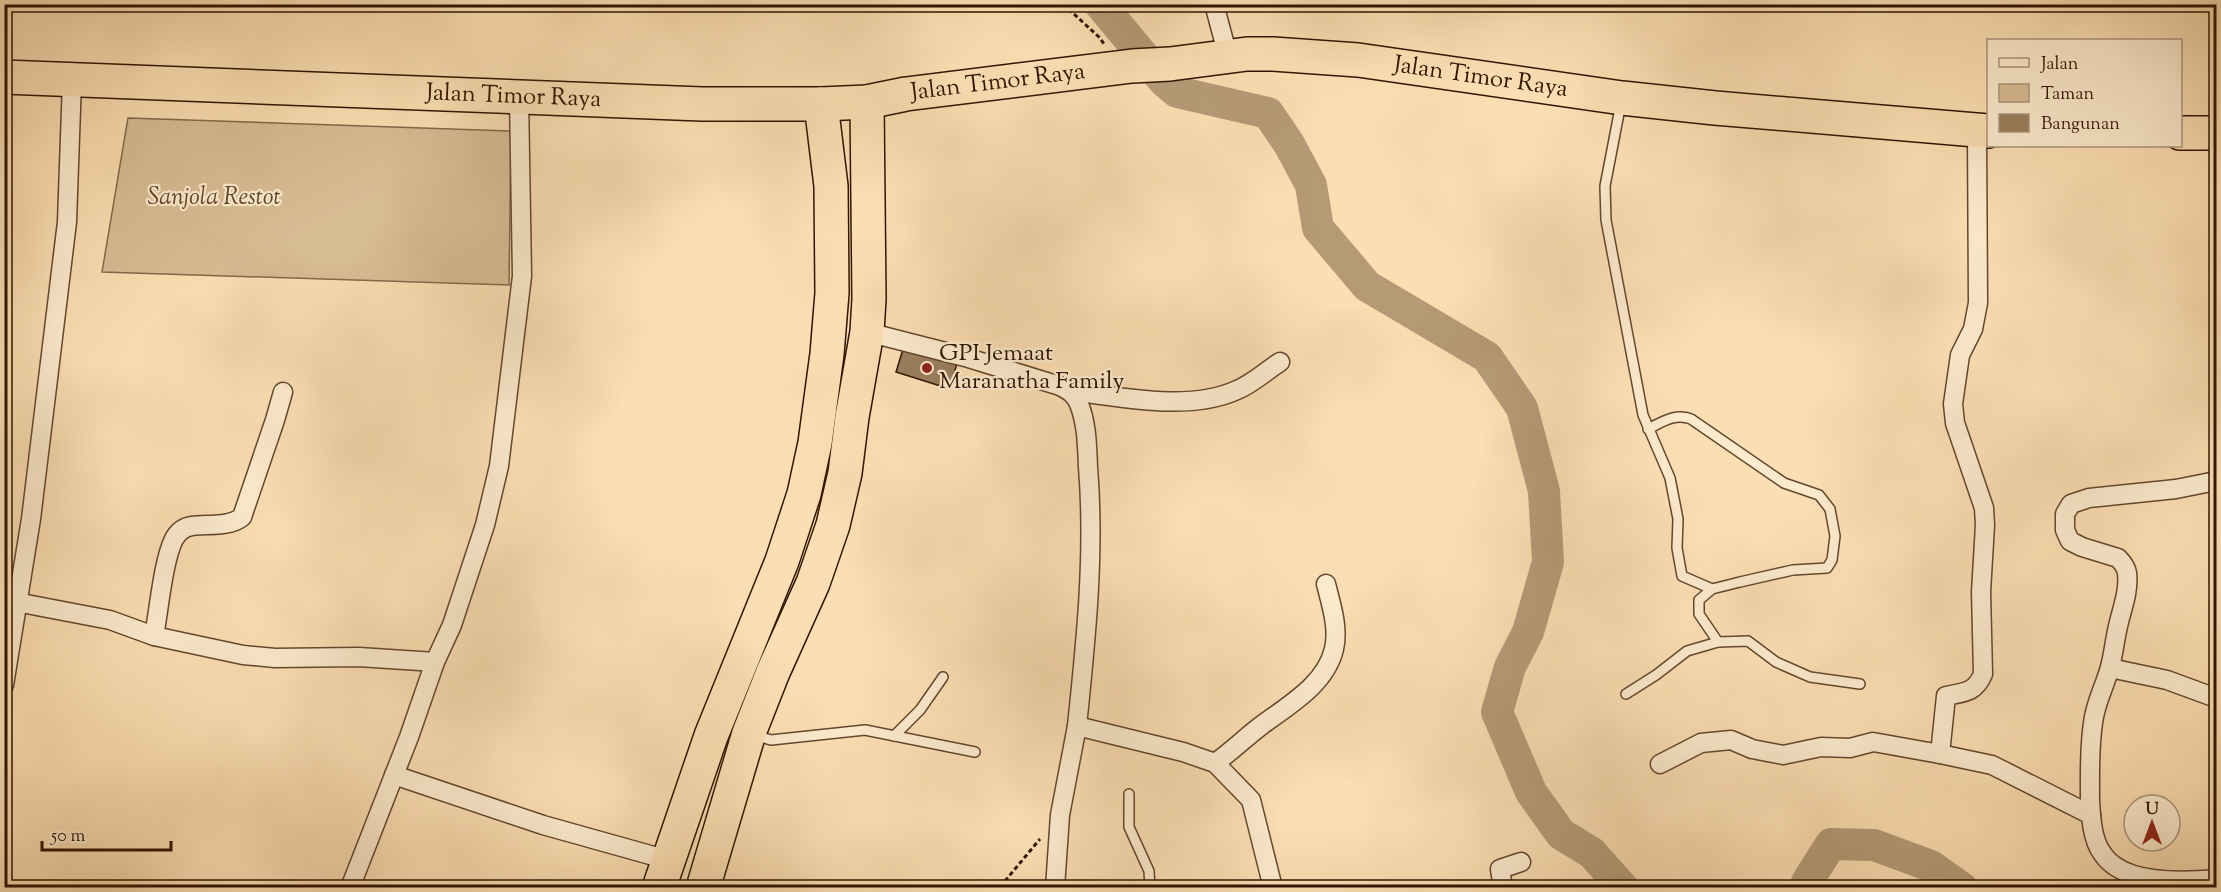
<svg xmlns="http://www.w3.org/2000/svg" width="2221" height="892" font-family="'Sorts Mill Goudy',serif">
	<rect width="100%" height="100%" fill="#fbdeb2"/>
	<filter id="stains"><feTurbulence type="fractalNoise" baseFrequency=".00333" numOctaves="4"/><feColorMatrix values="0 0 0 0 .2 0 0 0 0 .09 0 0 0 0 .02 0 0 0 .5 -.17"/></filter>
	<radialGradient id="worn" r=".72"><stop offset=".6" stop-color="#630" stop-opacity="0"/><stop offset="1" stop-color="#630" stop-opacity=".3"/></radialGradient>
	<polygon fill="#d8bc94" stroke="#84684a" stroke-width="1.5" points="128,118 511,131 509,285 102,272"/>
	<g fill="none" stroke-linecap="round" stroke-linejoin="round">
		<g stroke="#b69a76" stroke-width="32">
			<polyline points="1100,4 1165,82 1177,92 1268,113 1289,144 1311,185 1318,228 1367,286 1487,357 1522,408 1544,491 1548,562 1528,632 1510,667 1497,712 1531,792 1561,834 1592,853 1623,888"/>
			<polyline points="1807,888 1807,882 1831,844 1874,845 1931,866 1962,888"/>
		</g>
	</g>
	<polygon fill="#9a7e5d" stroke="#301501" stroke-width="1.5" points="904,346 957,363 950,389 896,372"/>
	<g fill="none" stroke-linecap="round" stroke-linejoin="round">
		<defs>
			<g id="lane">
				<polyline points="1621,103 1605,186 1606,220 1643,415 1670,478 1678,519 1677,548 1682,576 1712,589"/>
				<path d="M1648,429C1662,422 1675,413 1691,419L1784,483L1819,495L1830,509L1835,536L1832,560L1827,568L1793,570L1740,582L1712,589L1699,600V614L1718,642"/>
				<polyline points="1626,694 1656,675 1687,651 1718,642 1748,641 1776,662 1810,677 1860,684"/>
				<polyline points="755,735 771,740 865,730 975,752"/>
				<polyline points="894,736 920,710 943,677"/>
				<polyline points="1129,794 1129,827 1149,871 1150,888"/>
			</g>
			<g id="street">
				<polyline points="1214,4 1228,56"/>
				<path d="M867,332L965,357L1060,386C1068,390 1075,394 1079,404C1087,424 1087,446 1088,467C1095,553 1086,640 1077,726"/>
				<path d="M1071,391C1122,397 1189,412 1237,390C1252,384 1266,371 1280,362"/>
				<path d="M2216,481L2176,489L2089,498L2071,504L2065,514V530L2070,541L2082,547L2118,558C2123,563 2126,567 2127,573C2129,590 2123,606 2119,622C2115,637 2114,652 2110,667C2105,686 2095,703 2093,723C2089,749 2090,775 2090,801C2091,817 2092,839 2102,853C2122,885 2183,882 2216,879"/>
				<polyline points="16,602 110,620 154,636 243,655 275,658 359,657 435,662"/>
				<path d="M154,636C159,610 163,561 174,539C178,532 184,527 192,526C208,524 230,527 242,517L275,420L283,392"/>
				<polyline points="2110,668 2167,680 2216,698"/>
				<polyline points="4,685 31,519 67,222 72,80"/>
				<polyline points="1940,754 1992,765 2091,815"/>
				<path d="M1215,763C1232,751 1246,737 1262,725C1289,705 1326,684 1334,649C1339,628 1331,604 1326,584"/>
				<path d="M1660,764L1701,743L1731,740L1752,749L1783,755L1821,747L1850,748L1873,742L1940,754L1946,696C1964,692 1975,693 1983,674L1981,592L1985,525L1984,508L1955,423L1953,404L1960,355L1973,329L1978,303L1977,131"/>
				<polyline points="394,775 543,825 668,860"/>
				<polyline points="350,888 409,737 435,662 452,625 485,525 499,466 522,276 519,97"/>
				<polyline points="1055,888 1060,815 1077,726 1183,752 1215,763 1251,800 1273,888"/>
				<polyline points="1503,888 1500,869 1521,862"/>
			</g>
			<g id="highway">
				<path id="s1" d="M4,77L702,104H821L867,102L906,94L1132,66L1170,64L1247,54H1273L1358,60L1622,98L1715,108L1988,131"/>
				<polyline points="2180,133 2216,133"/>
				<polyline points="659,888 711,736 782,561 804,494 815,443 827,354 832,293 831,186 821,104"/>
				<polyline points="703,888 749,733 773,672 813,583 833,525 845,473 852,417 867,332 869,299 867,102"/>
			</g>
		</defs>
		<use href="#lane" stroke="#63472d" stroke-width="12"/>
		<use href="#street" stroke="#63472d" stroke-width="21"/>
		<use href="#highway" stroke="#301501" stroke-width="36"/>
		<g stroke="#301501" stroke-width="3" stroke-dasharray="4.5 3" stroke-linecap="butt">
			<polyline points="1063,4 1099,37 1104,44"/>
			<polyline points="1002,888 1005,881 1040,839"/>
		</g>
		<use href="#lane" stroke="#fceacd" stroke-width="9"/>
		<use href="#street" stroke="#fceacd" stroke-width="18"/>
		<use href="#highway" stroke="#fbdeb2" stroke-width="33"/>
	</g>
	<circle fill="#8f2418" stroke="#fceacd" stroke-width="2" cx="927" cy="368" r="6"/>
	<g text-anchor="middle" dominant-baseline="central" stroke-width="4.5" stroke-linejoin="round" paint-order="stroke">
		<g font-size="24" fill="#301501" stroke="#fceacd">
			<text stroke="none"><textPath href="#s1" startOffset="1482">Jalan Timor Raya</textPath></text>
			<text stroke="none"><textPath href="#s1" startOffset="996">Jalan Timor Raya</textPath></text>
			<text stroke="none"><textPath href="#s1" startOffset="510">Jalan Timor Raya</textPath></text>
		</g>
		<g font-size="24" font-style="italic" fill="#62472d" stroke="#fceacd">
			<text x="214" y="198">Sanjola Restot</text>
		</g>
		<g font-size="24" fill="#301501" stroke="#fceacd" text-anchor="start">
			<text x="939" y="354">GPI Jemaat<tspan x="939" dy="28">Maranatha Family</tspan></text>
		</g>
	</g>
	<rect width="2221" height="892" fill="none" stroke="#fbdeb2" stroke-width="24"/>
	<rect x="6" y="6" width="2209" height="880" fill="none" stroke="#301501" stroke-width="3"/>
	<rect x="12" y="12" width="2197" height="868" fill="none" stroke="#301501" stroke-width="1.5"/>
	<rect x="1987" y="39" width="195" height="108" fill="#fceacd" stroke="#aa957b" stroke-width="1.5"/>
	<rect x="1999" y="58" width="30" height="9" fill="#fceacd" stroke="#aa957b" stroke-width="1.5"/>
	<text x="2041" y="69" font-size="18" fill="#301501">Jalan</text>
	<rect x="1999" y="84" width="30" height="18" fill="#d8bc94" stroke="#aa957b" stroke-width="1.5"/>
	<text x="2041" y="99" font-size="18" fill="#301501">Taman</text>
	<rect x="1999" y="114" width="30" height="18" fill="#9a7e5d" stroke="#aa957b" stroke-width="1.5"/>
	<text x="2041" y="129" font-size="18" fill="#301501">Bangunan</text>
	<g transform="translate(2152 823)"><circle r="28" fill="#fceacd" stroke="#aa957b" stroke-width="1.5"/>
	<path d="M0-4.5L10 22L0 15L-10 22Z" fill="#8f2418"/>
	<text y="-9" font-size="16" font-weight="bold" text-anchor="middle" fill="#301501">U</text>
	</g>
	<path d="M42 841v9h129v-9" fill="none" stroke="#301501" stroke-width="3"/>
	<text x="51" y="841" font-size="18" fill="#301501" stroke="#fceacd" stroke-width="4.5" paint-order="stroke">50 m</text>
	<rect width="100%" height="100%" filter="url(#stains)"/>
	<rect width="100%" height="100%" fill="url(#worn)"/>
</svg>
